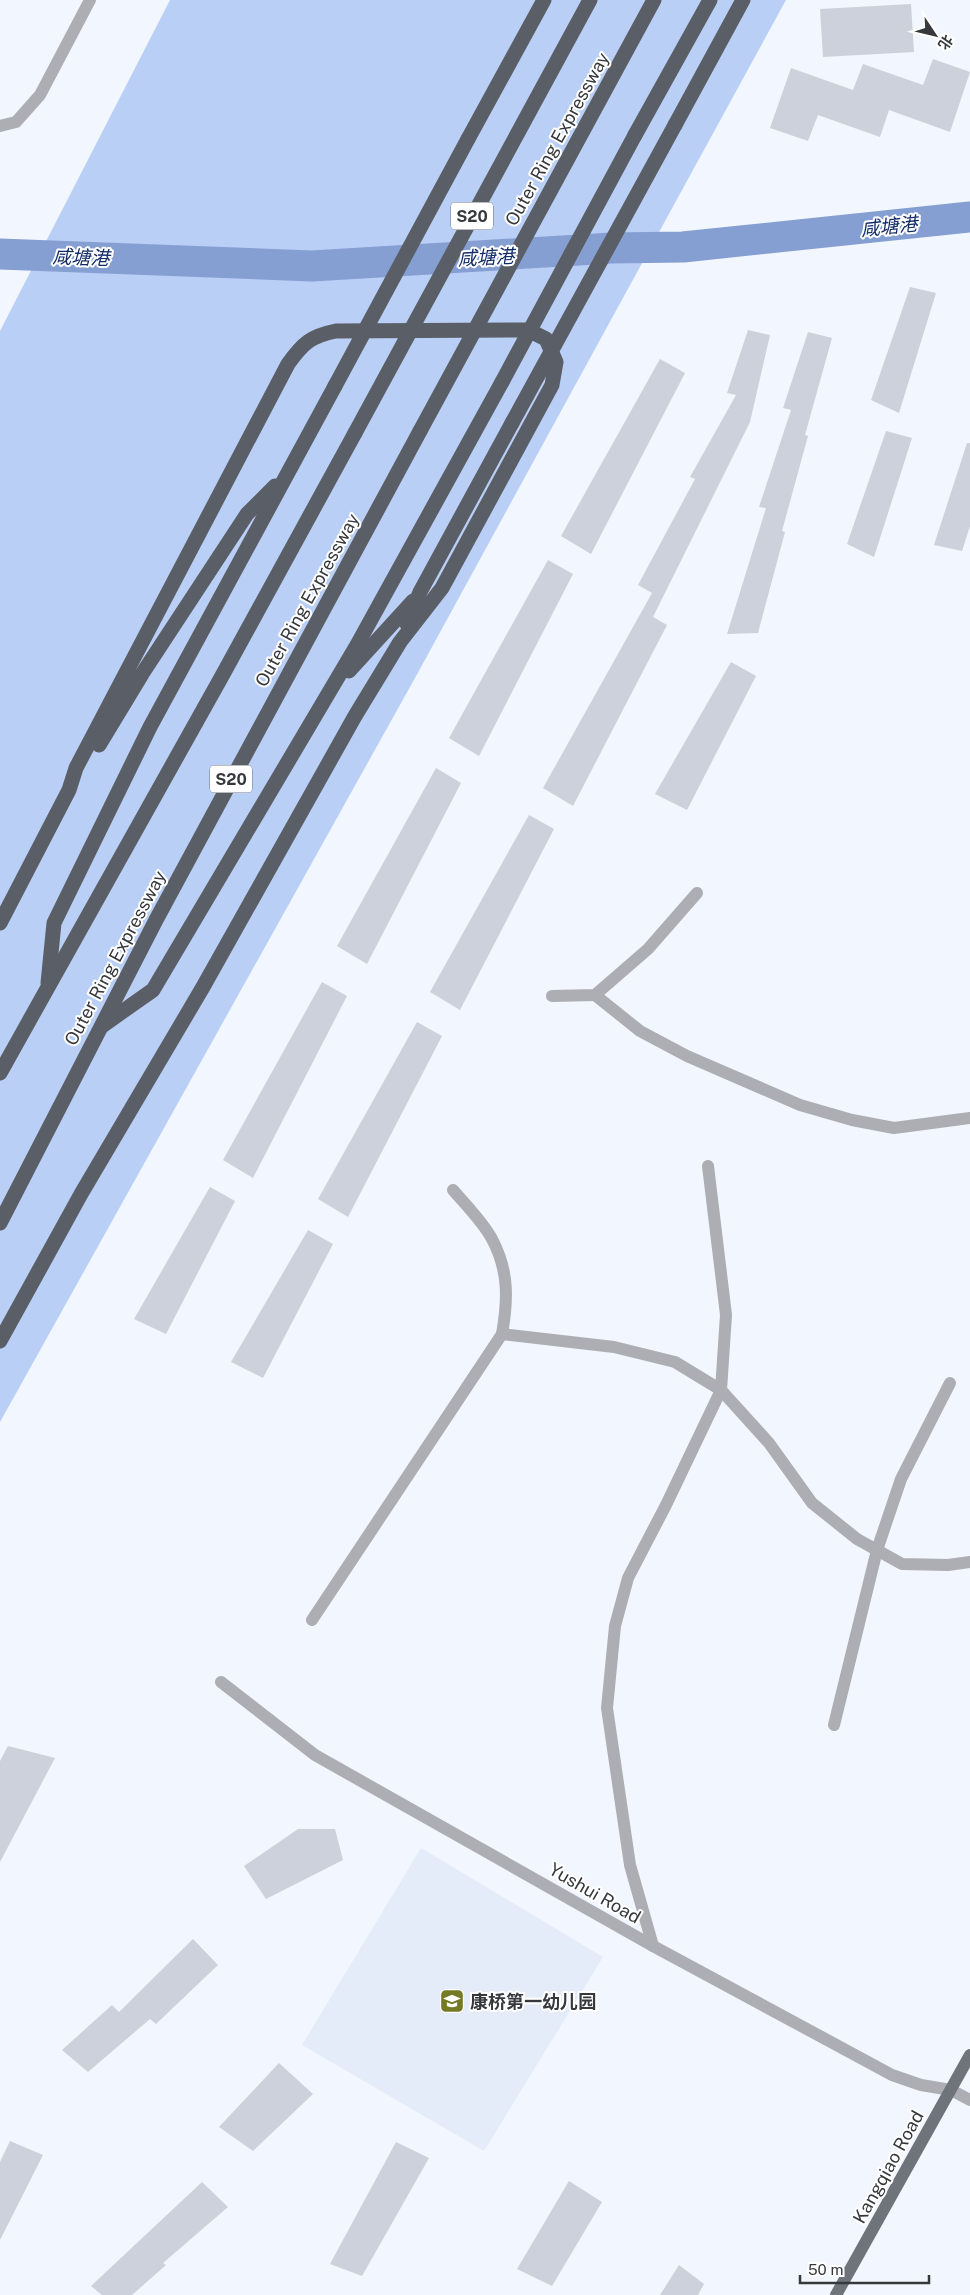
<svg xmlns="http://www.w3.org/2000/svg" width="970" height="2295" font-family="'Public Sans','Noto Sans SC',sans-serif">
	<rect width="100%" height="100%" fill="#f2f6fe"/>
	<polygon fill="#e4ebf9" points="421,1848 603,1957 484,2151 302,2045"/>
	<polygon fill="#bacff6" points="170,0 786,0 415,678 0,1422 0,331"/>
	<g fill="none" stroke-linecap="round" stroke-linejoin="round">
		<polyline stroke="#859fd2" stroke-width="31" points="0,254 312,266 612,248 683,247 970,217"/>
	</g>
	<g fill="#ccd1db">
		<polygon points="911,4 914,52 823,57 820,9"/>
		<polygon points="933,59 970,72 950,132 889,110 880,137 818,115 808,141 770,128 791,68 853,90 863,64 923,85"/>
		<polygon points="910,287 936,293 899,413 871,400"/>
		<polygon points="748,330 770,335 750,422 653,617 667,625 573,806 543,788 652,593 638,585 695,479 690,477 736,395 727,393"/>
		<polygon points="808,332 832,338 805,435 808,436 782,531 785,532 758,633 727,634 766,508 759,507 791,410 783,408"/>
		<polygon points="660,359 685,373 591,554 561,536"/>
		<polygon points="886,431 912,438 874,557 847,544"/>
		<polygon points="967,443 970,443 970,526 962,551 934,545"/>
		<polygon points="548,560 573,574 479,756 449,738"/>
		<polygon points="731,662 756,676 687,810 655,794"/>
		<polygon points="436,768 461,783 367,964 337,946"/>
		<polygon points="529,815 554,829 460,1010 430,992"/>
		<polygon points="322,982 347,996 253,1178 223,1160"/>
		<polygon points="417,1022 442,1036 348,1217 318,1199"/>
		<polygon points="210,1187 235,1201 166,1334 134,1319"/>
		<polygon points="308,1230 333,1244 263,1378 231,1362"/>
		<polygon points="8,1746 55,1758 0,1862 0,1761"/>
		<polygon points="298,1829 335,1829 343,1860 266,1899 244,1866"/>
		<polygon points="193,1939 218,1965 156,2024 150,2019 88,2072 62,2050 112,2005 119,2012"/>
		<polygon points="279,2063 313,2094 253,2151 219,2127"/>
		<polygon points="10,2141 43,2155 0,2240 0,2162"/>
		<polygon points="396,2142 429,2158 362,2276 330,2264"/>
		<polygon points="569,2181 602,2202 552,2286 517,2269"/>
		<polygon points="202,2182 228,2207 163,2263 166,2265 132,2295 102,2295 91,2286"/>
		<polygon points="679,2265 704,2284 698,2295 660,2295"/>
	</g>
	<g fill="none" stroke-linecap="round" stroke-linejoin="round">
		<g stroke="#acaeb3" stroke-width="12">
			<polyline points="0,126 16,122 40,95 90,0"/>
			<polyline points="595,995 640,1031 687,1056 800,1105 852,1120 894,1128 970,1118"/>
			<polyline points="552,996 595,995 648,949 697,893"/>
			<polyline points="502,1334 614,1347 675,1362 721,1390 769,1443 812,1503 857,1539 902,1564 948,1565 970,1562"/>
			<path d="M312,1620L502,1334C508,1300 509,1271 492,1239C483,1222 466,1205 453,1190"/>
			<polyline points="221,1682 315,1755 653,1946 892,2075 921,2085 951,2090 970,2100"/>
			<polyline points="834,1725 877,1550 901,1479 950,1383"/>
			<polyline points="653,1946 630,1865 607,1708 615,1626 628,1578 666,1505 721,1390 726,1315 708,1166"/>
		</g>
		<polyline stroke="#6f737a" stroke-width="12" points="836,2295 970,2055"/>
		<g stroke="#5a5e66" stroke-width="15">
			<polyline points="675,125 743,0"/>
			<polyline points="635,135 710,0"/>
			<polyline points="468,139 544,0"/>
			<polyline points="407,624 420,592 512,423"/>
			<polyline points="349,671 413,601"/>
			<polyline points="99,745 142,674 247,514 275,486"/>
			<path d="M0,923L69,790L76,768L288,364C303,343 311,336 336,331L528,330L546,339L556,362L552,385L442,588L400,642L355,716L203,987L81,1194L0,1341"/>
			<polyline points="48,983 54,923 150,727 335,386"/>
			<polyline points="102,1026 153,990 357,645 502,382"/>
			<polyline points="0,1073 222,676 355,433"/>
			<polyline points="0,1223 156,920 420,431"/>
		</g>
		<g stroke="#5a5e66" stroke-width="15">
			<polyline points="502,382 635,135"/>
			<polyline points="335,386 468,139"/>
			<polyline points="512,423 675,125"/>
			<polyline points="420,431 654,0"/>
			<polyline points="355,433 590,0"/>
		</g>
	</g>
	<defs>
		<symbol id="school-square" viewBox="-11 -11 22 22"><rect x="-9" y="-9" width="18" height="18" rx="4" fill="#757b25" stroke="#fff"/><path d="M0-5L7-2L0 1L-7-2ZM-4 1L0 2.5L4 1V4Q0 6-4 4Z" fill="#fff"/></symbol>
	</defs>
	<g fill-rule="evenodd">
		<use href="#school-square" x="438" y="1987" width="28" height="28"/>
	</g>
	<g text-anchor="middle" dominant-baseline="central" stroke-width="4" stroke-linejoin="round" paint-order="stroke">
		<g fill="#fff" stroke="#727476" stroke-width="1">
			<rect x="451" y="202.5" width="42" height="27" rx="4"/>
			<rect x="210" y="765.5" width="42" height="27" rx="4"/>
		</g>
		<g font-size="16" font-weight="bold" fill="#36383c">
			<text x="472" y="216">S20</text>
			<text x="231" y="779">S20</text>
		</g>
		<g font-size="18" fill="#36383c" stroke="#fff">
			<text transform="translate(557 139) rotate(-61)">Outer Ring Expressway</text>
			<text transform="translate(307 600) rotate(-61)">Outer Ring Expressway</text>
			<text transform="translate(115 958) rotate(-62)">Outer Ring Expressway</text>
			<text transform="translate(595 1893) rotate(30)">Yushui Road</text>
			<text transform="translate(888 2167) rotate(-61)">Kangqiao Road</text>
		</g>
		<g font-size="18" font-weight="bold" fill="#36383c" stroke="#fff" text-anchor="start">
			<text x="470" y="2001">康桥第一幼儿园</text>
		</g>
		<g font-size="19" font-style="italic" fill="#112c68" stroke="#fff">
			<text transform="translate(889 226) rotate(-6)">咸塘港</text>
			<text transform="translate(81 257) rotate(2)">咸塘港</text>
			<text transform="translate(486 257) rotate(-3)">咸塘港</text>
		</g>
	</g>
	<g transform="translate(935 35) rotate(125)" stroke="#ffffff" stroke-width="4" paint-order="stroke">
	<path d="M0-4L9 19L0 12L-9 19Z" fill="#36383c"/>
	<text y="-8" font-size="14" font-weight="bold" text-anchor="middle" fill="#36383c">北</text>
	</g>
	<path d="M800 2275v8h129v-8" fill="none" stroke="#36383c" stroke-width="2.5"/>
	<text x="808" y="2275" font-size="15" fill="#36383c" stroke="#ffffff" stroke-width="4" paint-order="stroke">50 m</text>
</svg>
